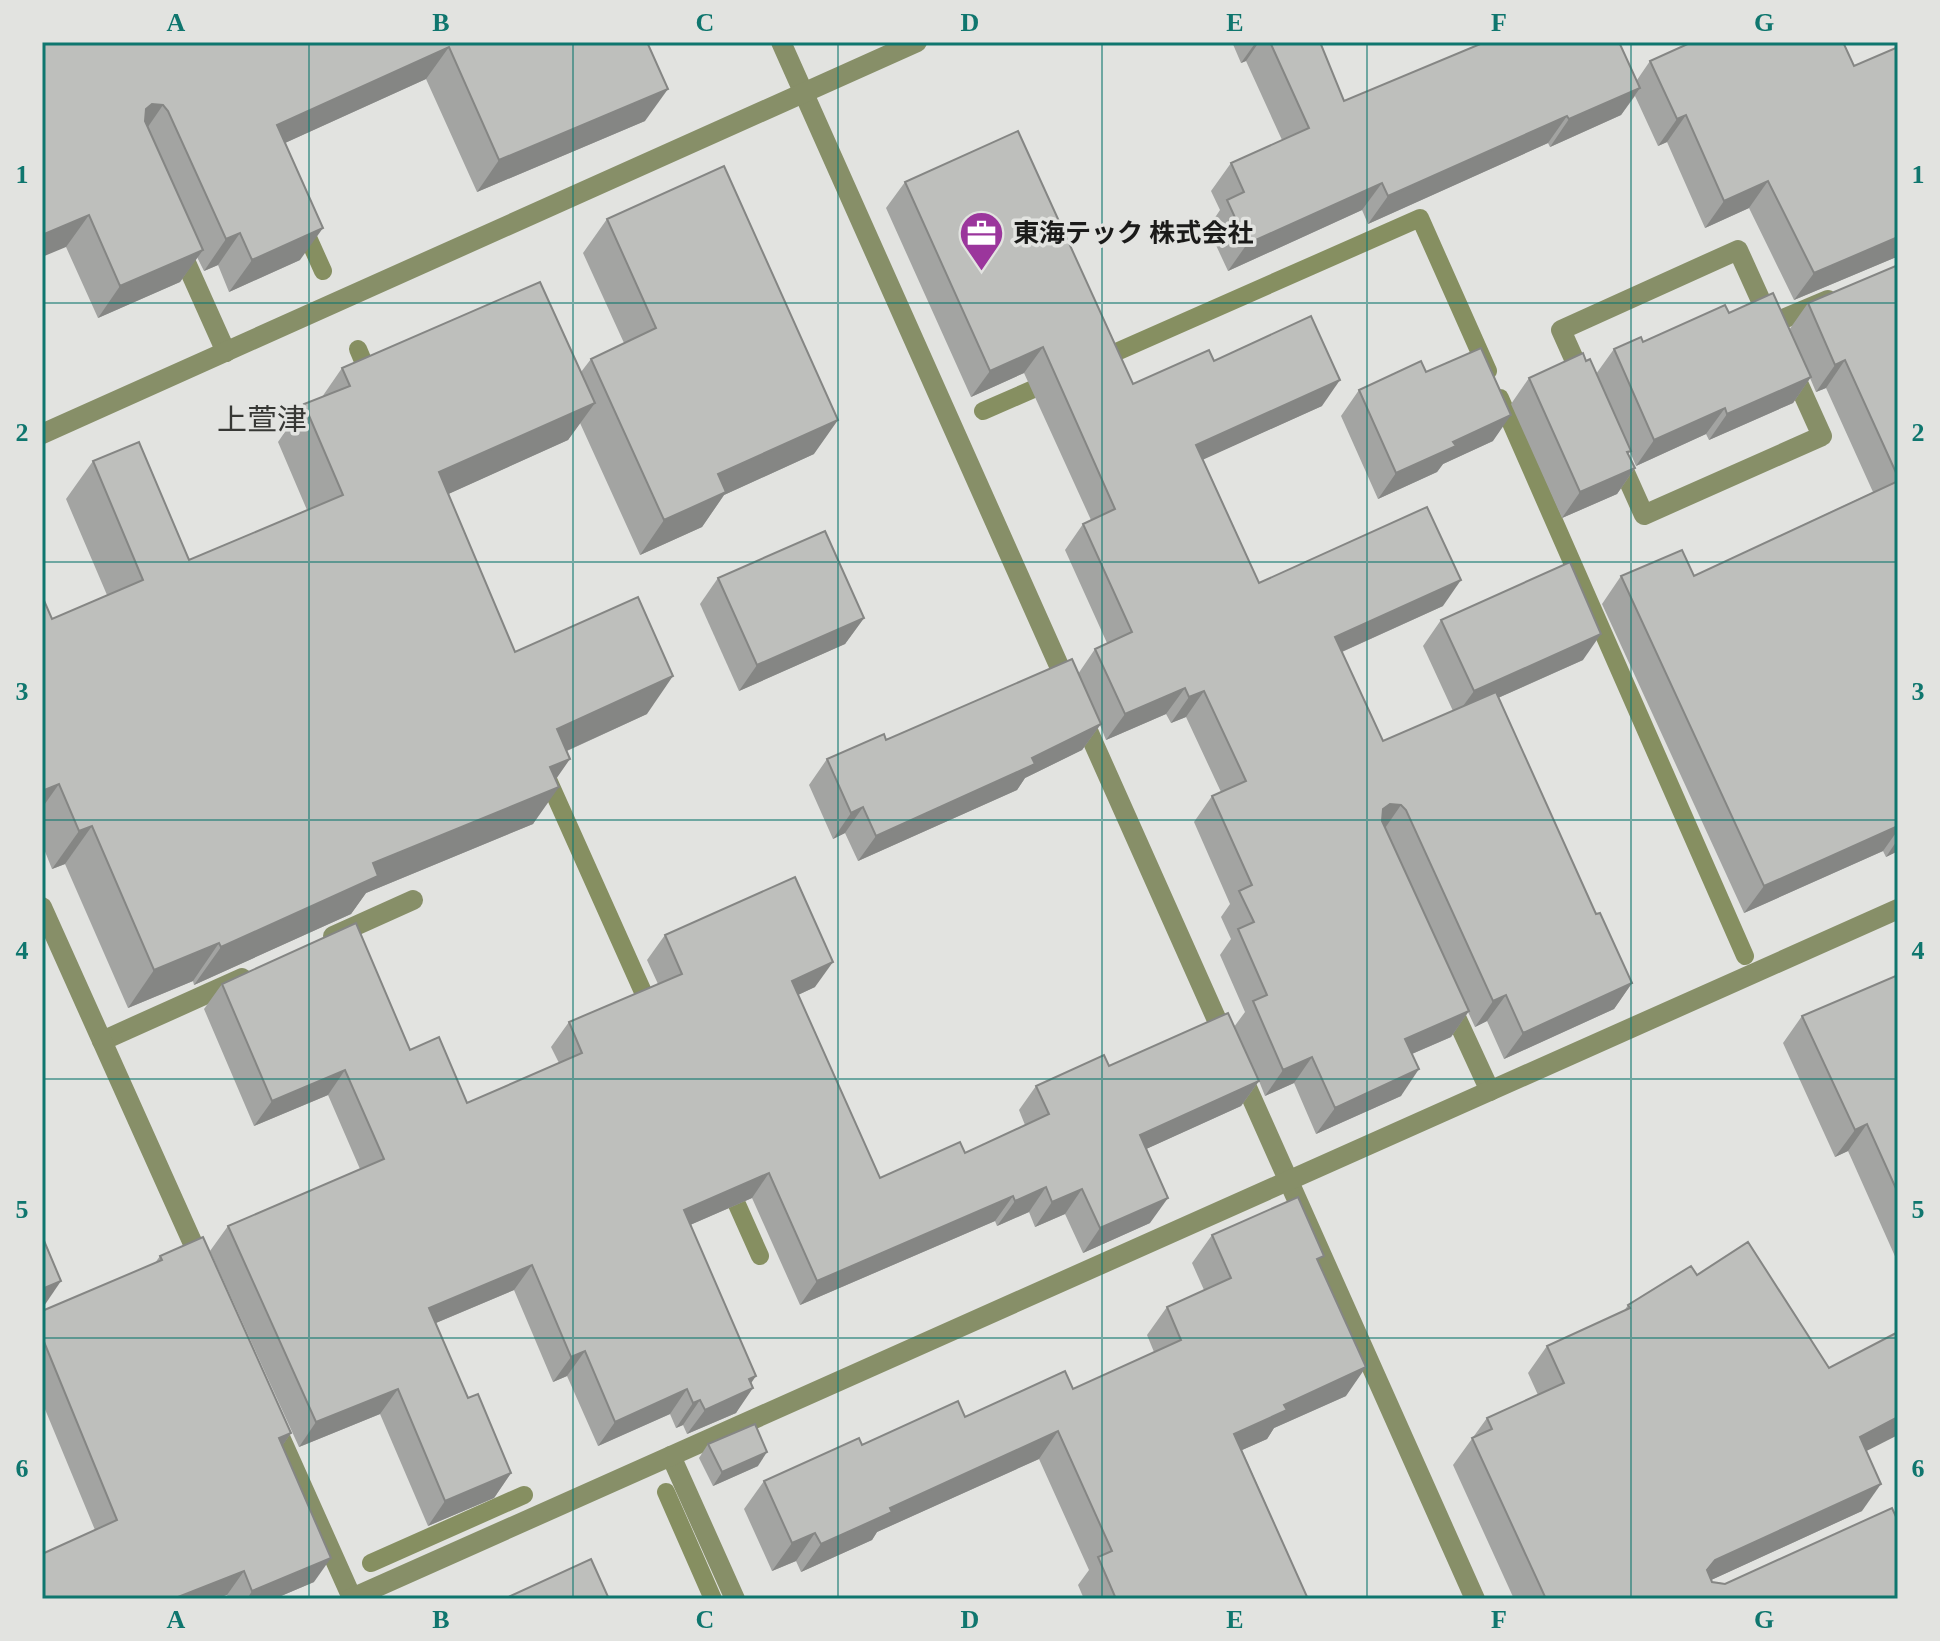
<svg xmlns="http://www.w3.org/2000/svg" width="1940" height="1641" font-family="'Times New Roman','Noto Sans JP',serif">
	<rect width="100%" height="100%" fill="#e2e3e0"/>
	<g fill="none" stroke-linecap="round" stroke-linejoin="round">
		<g stroke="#868f61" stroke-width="18">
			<polyline points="301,222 323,271"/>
			<polyline points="358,349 371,380"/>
			<polyline points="1096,361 1420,218 1488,371"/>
			<polyline points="1500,398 1745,956"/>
			<polyline points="983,411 1054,380"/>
			<polyline points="545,773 652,1012"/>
			<polyline points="727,1182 760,1256"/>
			<polyline points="666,1492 713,1599"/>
			<polyline points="371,1563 524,1495"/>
		</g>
		<g stroke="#878f68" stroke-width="20">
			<polyline points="179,247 226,352"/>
			<polygon points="1738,250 1822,436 1644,515 1561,330"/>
			<polyline points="1771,324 1828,300"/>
			<polyline points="333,936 413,900"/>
			<polyline points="1449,1002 1490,1091"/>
			<polyline points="102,1041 242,978"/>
		</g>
		<g stroke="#878f68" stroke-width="20">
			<polyline points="781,42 1475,1599"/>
			<polyline points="42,434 917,42"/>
			<polyline points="42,907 203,1266"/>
			<polyline points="272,1419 352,1598"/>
			<polyline points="671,1456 735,1599"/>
			<polyline points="350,1599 1898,909"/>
		</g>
	</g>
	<g fill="#a3a4a2">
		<polygon points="42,42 647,42 645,121 477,192 426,79 285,143 300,260 229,292 218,265 204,271 197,257 180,282 98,318 66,247"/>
		<polygon points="1232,42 1320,42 1344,101 1637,80 1650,61 1894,258 1794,300 1749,208 1705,228 1667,142 1658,146 1635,96 1621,115 1550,147 1548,143 1368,224 1362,210 1228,271 1208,228 1220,210 1211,191 1231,163 1282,140 1246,61 1241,63"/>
		<polygon points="905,182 1133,384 1214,361 1322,406 1203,459 1259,583 1443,606 1342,652 1383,741 1453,711 1423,646 1441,620 1583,660 1498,698 1596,914 1632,983 1614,1009 1504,1059 1487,1021 1475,1027 1468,1012 1451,1037 1412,1054 1401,1096 1316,1134 1294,1083 1265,1096 1259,1081 1241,1106 1146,1149 1150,1223 1083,1253 1065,1214 1035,1227 1029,1212 997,1226 995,1221 800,1305 752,1198 690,1225 751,1383 736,1413 687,1434 683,1425 676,1428 670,1414 598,1446 567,1376 553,1382 514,1290 436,1323 468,1398 511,1473 494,1498 428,1526 380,1414 299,1447 210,1251 228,1226 360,1169 328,1095 254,1126 204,1009 222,984 410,1050 467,1103 559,1063 551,1047 569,1022 658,984 647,960 665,935 815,987 798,995 880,1178 965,1153 1025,1125 1019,1110 1036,1086 1109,1066 1234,1027 1245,1012 1220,955 1231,939 1221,917 1230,904 1194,822 1212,796 1221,792 1186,717 1171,723 1166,714 1106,740 1100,725 1082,750 1025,778 1017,790 858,861 845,833 833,839 809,785 827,759 1078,674 1095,649 1107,643 1065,550 1083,524 1091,520 1024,373 971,397 886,208"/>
		<polygon points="607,219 814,454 724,495 702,527 640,555 580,423 568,440 448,494 515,652 647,714 567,751 556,779 533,824 366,893 351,914 194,985 193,981 128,1008 65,864 52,869 42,844 42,596 52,619 107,595 66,499 93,461 189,560 307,510 278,442 304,404 322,397 342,368 581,372 591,359 624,343 583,253"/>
		<polygon points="1898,265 1898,851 1886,857 1883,851 1744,913 1602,604 1621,576 1694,576 1873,492 1826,388 1816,392 1810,378 1793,403 1709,440 1706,434 1636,466 1630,452 1628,454 1635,468 1617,494 1562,518 1511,404 1529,378 1586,361 1596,374 1614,349 1643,342 1729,313 1789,330 1808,303"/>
		<polygon points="1426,372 1493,441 1443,464 1437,472 1378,499 1341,416 1359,390"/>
		<polygon points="718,578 864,618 845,644 739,691 700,604"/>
		<polygon points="1898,975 1898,1263 1848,1151 1835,1157 1783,1043 1802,1016"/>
		<polygon points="1212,1235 1319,1264 1346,1396 1274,1428 1267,1439 1242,1450 1308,1599 1084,1599 1078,1585 1089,1570 1039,1459 877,1532 872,1540 801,1572 796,1561 772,1571 744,1509 764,1481 862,1445 1073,1389 1154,1352 1147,1335 1167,1307 1204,1290 1192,1263"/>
		<polygon points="160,1256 291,1433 282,1446 314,1582 274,1599 229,1599 227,1595 95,1530 42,1402 42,1311 155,1263"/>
		<polygon points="1697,1275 1829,1368 1866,1451 1862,1511 1711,1580 1712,1582 1898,1599 1514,1599 1453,1465 1487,1418 1538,1395 1528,1373 1547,1346 1624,1311 1628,1305"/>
		<polygon points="708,1444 758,1466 713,1486 699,1458"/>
	</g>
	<g fill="#858684">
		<polygon points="1256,42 1259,42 1246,61 1241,63"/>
		<polygon points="449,47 426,79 254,157 277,125"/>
		<polygon points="1640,88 1621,115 1550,147 1569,119"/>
		<polygon points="668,89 645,121 477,192 499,160"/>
		<polygon points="152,104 163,105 141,137 146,109"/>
		<polygon points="1686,115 1667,142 1658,146 1677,119"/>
		<polygon points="1567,116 1548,143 1368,224 1388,196"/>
		<polygon points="1768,181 1749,208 1705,228 1724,201"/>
		<polygon points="1382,183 1362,210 1228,271 1247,244"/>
		<polygon points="89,215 66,247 42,257 42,235"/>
		<polygon points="323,228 300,260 229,292 252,260"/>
		<polygon points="240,233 218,265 204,271 226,239"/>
		<polygon points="1898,237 1898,258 1894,258 1794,300 1814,273"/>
		<polygon points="203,250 180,282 98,318 120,286"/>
		<polygon points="1043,347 1024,373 971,397 990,371"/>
		<polygon points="1845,360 1826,388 1816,392 1835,365"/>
		<polygon points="1811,377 1793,403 1709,440 1727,414"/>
		<polygon points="1340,380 1322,406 1178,471 1196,445"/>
		<polygon points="595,403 568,440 413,510 439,472"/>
		<polygon points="1725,408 1706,434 1636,466 1654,440"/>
		<polygon points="1511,415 1493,441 1443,464 1437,472 1378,499 1396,473 1453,442"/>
		<polygon points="838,420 814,454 724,495 702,527 640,555 664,520 718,474"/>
		<polygon points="1635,468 1617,494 1562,518 1580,492"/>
		<polygon points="1461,580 1443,606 1317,663 1335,637"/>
		<polygon points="864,618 845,644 739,691 757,665"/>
		<polygon points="1601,634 1583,660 1455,717 1474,691"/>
		<polygon points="673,676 647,714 531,767 557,729"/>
		<polygon points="1185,688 1166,714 1106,740 1125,714"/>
		<polygon points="1204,691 1186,717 1171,723 1189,697"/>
		<polygon points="1101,724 1082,750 1025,778 1017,790 858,861 876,836"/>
		<polygon points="570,759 547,792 559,787 533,824 366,893 351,914 194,985 221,947 550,767"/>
		<polygon points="59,784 42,808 42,791"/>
		<polygon points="1390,804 1401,805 1383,831 1383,809"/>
		<polygon points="863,807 845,833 833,839 851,813"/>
		<polygon points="92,826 65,864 52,869 79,831"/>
		<polygon points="1898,826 1898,830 1883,851 1744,913 1764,886"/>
		<polygon points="1898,839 1898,851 1886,857"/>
		<polygon points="219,943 193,981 128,1008 154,970"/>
		<polygon points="833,962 815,987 774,1006 792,981"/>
		<polygon points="1632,983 1614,1009 1504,1059 1523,1033"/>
		<polygon points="1506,995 1487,1021 1475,1027 1493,1001"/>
		<polygon points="1469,1011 1451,1037 1386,1065 1405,1039"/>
		<polygon points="1312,1057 1294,1083 1265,1096 1283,1070"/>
		<polygon points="1419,1069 1401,1096 1316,1134 1335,1108"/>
		<polygon points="345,1070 328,1095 254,1126 272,1101"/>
		<polygon points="1259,1081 1241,1106 1122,1160 1140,1135"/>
		<polygon points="1867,1124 1848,1151 1835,1157 1855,1130"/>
		<polygon points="769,1173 752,1198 667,1235 684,1210"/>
		<polygon points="1046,1187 1029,1212 997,1226 1015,1201"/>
		<polygon points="1082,1189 1065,1214 1035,1227 1052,1202"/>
		<polygon points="1013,1196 995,1221 800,1305 817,1281"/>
		<polygon points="1168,1198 1150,1223 1083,1253 1100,1228"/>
		<polygon points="532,1265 514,1290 412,1333 429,1308"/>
		<polygon points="61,1281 42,1309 42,1289"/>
		<polygon points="585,1351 567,1376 553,1382 571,1357"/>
		<polygon points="1366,1367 1346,1396 1274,1428 1267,1439 1215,1462 1234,1434 1284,1405"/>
		<polygon points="756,1376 745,1392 753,1388 736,1413 687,1434 705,1410 749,1379"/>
		<polygon points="398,1389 380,1414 299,1447 316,1422"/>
		<polygon points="687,1389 670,1414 598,1446 615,1422"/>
		<polygon points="700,1400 683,1425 676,1428 693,1403"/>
		<polygon points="1898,1417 1898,1435 1841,1464 1860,1437"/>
		<polygon points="1058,1431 1039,1459 877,1532 872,1540 801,1572 821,1544 890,1508"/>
		<polygon points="291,1433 275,1457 279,1438"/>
		<polygon points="767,1452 758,1466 713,1486 722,1472"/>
		<polygon points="511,1473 494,1498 428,1526 445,1501"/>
		<polygon points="1881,1484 1862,1511 1696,1587 1715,1560"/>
		<polygon points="815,1533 796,1561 772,1571 792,1543"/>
		<polygon points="331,1558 314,1582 274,1599 247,1599 252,1591"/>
		<polygon points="244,1571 227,1595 216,1599 173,1599"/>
	</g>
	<g fill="#bebfbc" stroke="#858684" stroke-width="2">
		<polygon points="42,42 647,42 668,89 499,160 449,47 277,125 323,228 252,260 240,233 226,239 168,111 163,105 152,104 146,109 145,121 203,250 120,286 89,215 42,235"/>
		<polygon points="1270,42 1320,42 1344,101 1485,42 1619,42 1640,88 1569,119 1567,116 1388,196 1382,183 1247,244 1227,200 1244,192 1231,163 1309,128"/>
		<polygon points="1692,42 1843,42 1854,66 1898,47 1898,237 1814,273 1768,181 1724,201 1686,115 1677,119 1650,61"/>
		<polygon points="1018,131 1133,384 1209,350 1214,361 1311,316 1340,380 1196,445 1259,583 1427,507 1461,580 1335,637 1383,741 1496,692 1596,914 1600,913 1632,983 1523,1033 1506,995 1493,1001 1406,810 1401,805 1390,804 1383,809 1382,821 1469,1011 1405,1039 1419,1069 1335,1108 1312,1057 1283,1070 1253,1001 1267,995 1238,929 1254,922 1239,891 1252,885 1212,796 1246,781 1204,691 1189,697 1185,688 1125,714 1095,649 1132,632 1083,524 1115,509 1043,347 990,371 905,182"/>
		<polygon points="724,166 838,420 718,474 726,492 664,520 591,359 656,328 607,219"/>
		<polygon points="1898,265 1898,477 1845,360 1835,365 1808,303"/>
		<polygon points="540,282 595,403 439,472 515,652 638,597 673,676 557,729 570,759 550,767 559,787 373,863 378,876 221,947 219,943 154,970 92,826 79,831 59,784 42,791 42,596 52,619 143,580 93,461 139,442 189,560 343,495 304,404 350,386 342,368"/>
		<polygon points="1773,293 1811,377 1727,414 1725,408 1654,440 1614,349 1641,337 1643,342 1725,305 1729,313"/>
		<polygon points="1481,348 1511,415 1453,442 1456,446 1396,473 1359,390 1421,361 1426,372"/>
		<polygon points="1583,353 1586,361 1590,359 1631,451 1627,452 1635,468 1580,492 1529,378"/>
		<polygon points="1898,481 1898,826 1764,886 1621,576 1682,550 1694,576"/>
		<polygon points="825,531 864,618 757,665 718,578"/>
		<polygon points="1570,562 1601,634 1474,691 1441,620"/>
		<polygon points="1072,659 1101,724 1032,758 1035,764 876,836 863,807 851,813 827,759 884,734 886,740"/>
		<polygon points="795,877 833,962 792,981 880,1178 960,1142 965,1153 1049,1114 1036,1086 1104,1055 1109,1066 1228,1013 1259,1081 1140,1135 1168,1198 1100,1228 1082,1189 1052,1202 1046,1187 1015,1201 1013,1196 817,1281 769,1173 684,1210 756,1376 749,1379 753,1388 705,1410 700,1400 693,1403 687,1389 615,1422 585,1351 571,1357 532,1265 429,1308 468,1398 478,1394 511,1473 445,1501 398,1389 316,1422 228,1226 384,1159 345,1070 272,1101 222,984 356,923 410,1050 439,1037 467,1103 582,1053 569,1022 682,974 665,935"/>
		<polygon points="1898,975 1898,1193 1867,1124 1855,1130 1802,1016"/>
		<polygon points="1298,1197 1324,1256 1317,1259 1366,1367 1284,1405 1287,1410 1234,1434 1308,1599 1116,1599 1098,1557 1112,1551 1058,1431 890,1508 892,1512 821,1544 815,1533 792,1543 764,1481 859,1438 862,1445 958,1401 965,1417 1065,1371 1073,1389 1181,1340 1167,1307 1231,1278 1212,1235"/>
		<polygon points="42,1236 61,1281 42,1289"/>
		<polygon points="203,1237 291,1433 279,1438 331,1558 252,1591 244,1571 173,1599 42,1599 42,1554 117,1520 42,1337 42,1311 162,1260 160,1256"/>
		<polygon points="1748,1242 1829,1368 1898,1332 1898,1417 1860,1437 1881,1484 1715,1560 1707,1570 1712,1582 1725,1584 1892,1508 1898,1521 1898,1599 1564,1599 1564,1598 1546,1599 1472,1438 1492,1429 1487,1418 1564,1383 1547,1346 1630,1308 1628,1305 1691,1266 1697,1275"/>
		<polygon points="755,1424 767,1452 722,1472 708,1444"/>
		<polygon points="591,1559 609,1599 504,1599"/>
	</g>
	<path fill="none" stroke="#0f766e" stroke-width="2" stroke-opacity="0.55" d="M309,42V1599M573,42V1599M838,42V1599M1102,42V1599M1367,42V1599M1631,42V1599M42,303H1898M42,562H1898M42,820H1898M42,1079H1898M42,1338H1898"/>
	<defs>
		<symbol id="office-pin" viewBox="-11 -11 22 30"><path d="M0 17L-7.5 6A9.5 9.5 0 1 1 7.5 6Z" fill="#9b369c" stroke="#e2e3e0"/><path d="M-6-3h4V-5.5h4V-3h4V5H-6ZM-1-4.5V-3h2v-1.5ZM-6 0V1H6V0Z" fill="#fff"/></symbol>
	</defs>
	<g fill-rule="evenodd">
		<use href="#office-pin" x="956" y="208" width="51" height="69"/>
	</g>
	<g text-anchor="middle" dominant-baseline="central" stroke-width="7" stroke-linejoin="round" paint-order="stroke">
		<g font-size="26" font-weight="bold" fill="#1b1b1a" stroke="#e2e3e0" text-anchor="start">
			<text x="1013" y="233">東海テック 株式会社</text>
		</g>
		<g font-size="30" fill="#373835" stroke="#e2e3e0">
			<text x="262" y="419">上萱津</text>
		</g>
	</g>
	<rect width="1940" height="1641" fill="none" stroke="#e2e3e0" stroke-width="88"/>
	<rect x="44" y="44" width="1852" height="1553" fill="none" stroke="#0f766e" stroke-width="3"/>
	<g font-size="26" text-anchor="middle" font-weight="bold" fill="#0f766e">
		<text x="176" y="31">A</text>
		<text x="441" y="31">B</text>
		<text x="705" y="31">C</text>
		<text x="970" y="31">D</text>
		<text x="1235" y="31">E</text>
		<text x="1499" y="31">F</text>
		<text x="1764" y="31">G</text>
		<text x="22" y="183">1</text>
		<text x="1918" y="183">1</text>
		<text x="22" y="441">2</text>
		<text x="1918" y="441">2</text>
		<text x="22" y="700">3</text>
		<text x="1918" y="700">3</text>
		<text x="22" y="959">4</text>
		<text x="1918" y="959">4</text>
		<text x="22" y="1218">5</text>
		<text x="1918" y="1218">5</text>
		<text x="22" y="1477">6</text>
		<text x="1918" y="1477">6</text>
		<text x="176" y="1628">A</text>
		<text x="441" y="1628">B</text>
		<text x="705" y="1628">C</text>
		<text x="970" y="1628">D</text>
		<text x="1235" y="1628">E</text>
		<text x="1499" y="1628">F</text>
		<text x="1764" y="1628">G</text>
	</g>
</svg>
